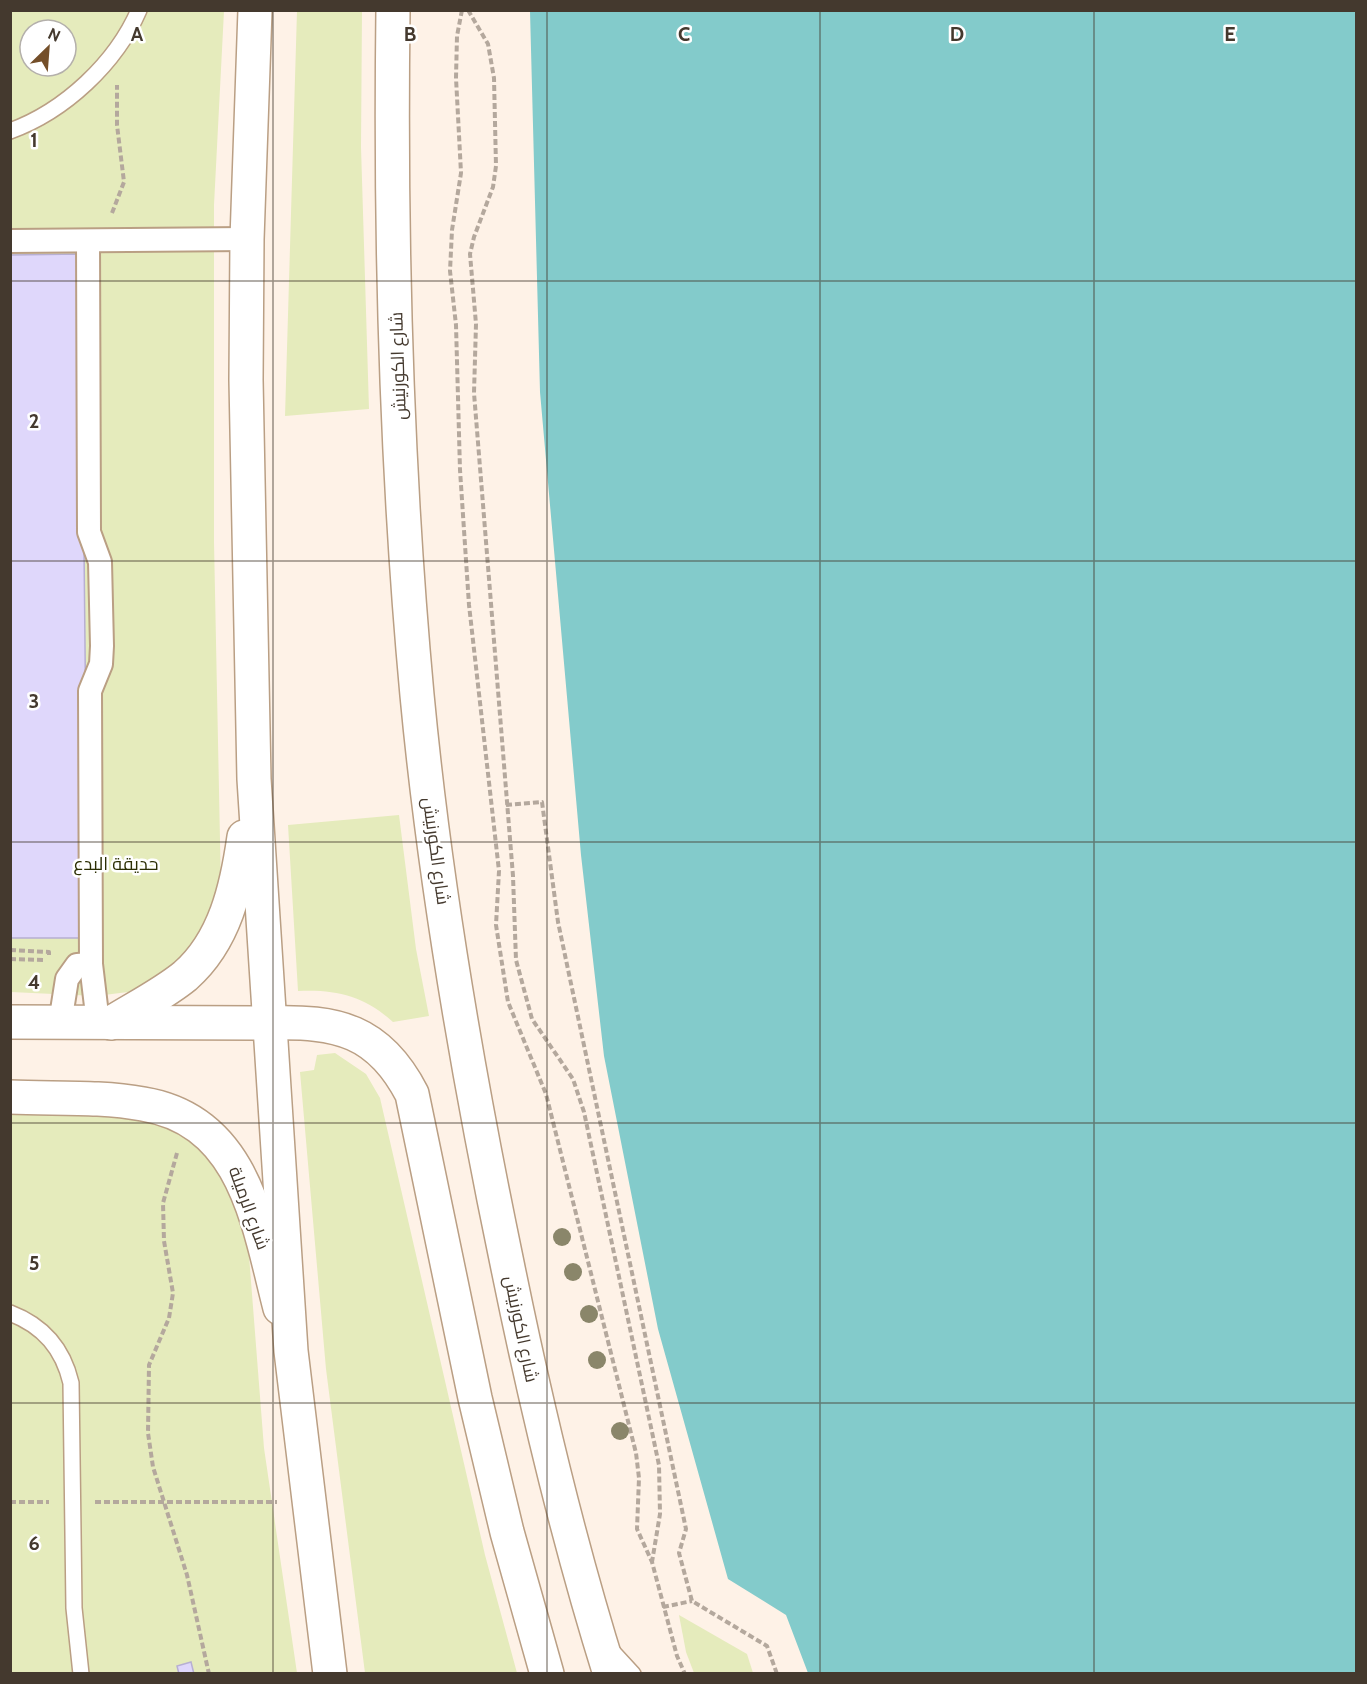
<svg xmlns="http://www.w3.org/2000/svg" width="1367" height="1684" font-family="Cabin,Cairo,sans-serif">
	<rect width="100%" height="100%" fill="#fef2e7"/>
	<g fill="#e5ebbc" fill-rule="evenodd">
		<path d="M10,11H224L214,205V542L221,890L187,960L136,991L96,996L11,992ZM30,30H66V66H30Z"/>
		<polygon points="297,11 362,11 361,147 369,409 285,416"/>
		<path d="M399,815L416,949L429,1016L393,1022C365,996 335,989 298,991L288,825Z"/>
		<polygon points="335,1053 366,1074 380,1098 485,1555 517,1673 365,1673 326,1369 300,1072 314,1070 317,1055"/>
		<polygon points="111,1113 132,1115 199,1139 246,1217 264,1448 297,1673 11,1674 11,1114"/>
		<polygon points="679,1615 747,1654 753,1673 694,1673 686,1652"/>
	</g>
	<polygon fill="#83cbcb" points="530,11 1356,11 1356,1673 808,1673 786,1615 728,1579 658,1329 604,1056 581,855 540,392"/>
	<g fill="#dfd7fb" stroke="#b7afd2" stroke-width="1.5">
		<polygon points="81,254 88,938 10,938 10,255"/>
		<polygon points="191,1662 194,1674 179,1674 177,1666"/>
	</g>
	<g fill="none" stroke-linecap="round" stroke-linejoin="round">
		<defs>
			<g id="service">
				<path d="M10,131C65,111 116,63 139,10"/>
				<path d="M10,1313C44,1326 63,1349 71,1383L74,1608L81,1674"/>
				<polyline points="610,1649 633,1674"/>
			</g>
			<g id="pedestrian">
				<polyline points="10,241 247,239"/>
				<polyline points="88,241 89,532 100,562 102,646 101,664 90,691 91,964 98,1023"/>
				<polyline points="60,1023 67,979 77,965 91,964"/>
			</g>
			<g id="tertiary">
				<polyline points="10,1022 270,1023"/>
				<path d="M10,1097C54,1099 100,1096 143,1104C245,1121 258,1223 280,1308"/>
			</g>
			<g id="trunk">
				<polyline points="255,10 247,239 246,380 254,779 291,1351 330,1674"/>
				<path d="M393,10C390,239 396,468 417,695C435,886 468,1076 507,1263C535,1401 568,1540 610,1674"/>
				<path d="M111,1023C135,1008 163,994 185,976C225,941 237,887 244,837"/>
				<path d="M270,1023C337,1021 379,1030 412,1094L475,1398L507,1532L547,1674"/>
			</g>
		</defs>
		<use href="#service" stroke="#ba9f84" stroke-width="18"/>
		<use href="#pedestrian" stroke="#ba9f84" stroke-width="26"/>
		<use href="#tertiary" stroke="#ba9f84" stroke-width="36"/>
		<use href="#trunk" stroke="#ba9f84" stroke-width="36"/>
		<g stroke="#b4a89d" stroke-width="4" stroke-dasharray="6 3" stroke-linecap="butt">
			<polyline points="462,10 457,36 456,78 461,173 452,230 450,271 456,325 460,470 469,605 499,871 496,925 508,1002 546,1094 636,1453 639,1478 637,1529 652,1562 677,1656 685,1674"/>
			<polyline points="468,10 488,44 494,78 496,166 493,187 474,237 470,254 476,324 474,393 513,876 516,960 532,1019 573,1079 584,1112 659,1465 660,1514 652,1562"/>
			<polyline points="112,213 124,182 117,125 117,85"/>
			<polyline points="506,805 542,802 558,922 686,1529 679,1553 692,1601 767,1646 777,1674"/>
			<polyline points="10,950 49,952 49,956"/>
			<polyline points="10,959 46,960"/>
			<polyline points="177,1153 163,1203 164,1241 173,1293 169,1318 149,1365 148,1433 153,1467 187,1575 209,1674"/>
			<polyline points="10,1502 49,1502"/>
			<polyline points="95,1502 277,1502"/>
			<polyline points="663,1607 692,1601"/>
		</g>
		<use href="#service" stroke="#fff" stroke-width="15"/>
		<use href="#pedestrian" stroke="#fff" stroke-width="22"/>
		<use href="#tertiary" stroke="#fff" stroke-width="33"/>
		<use href="#trunk" stroke="#fff" stroke-width="33"/>
	</g>
	<g fill="#8a866a">
		<circle cx="562" cy="1237" r="9"/>
		<circle cx="573" cy="1272" r="9"/>
		<circle cx="589" cy="1314" r="9"/>
		<circle cx="597" cy="1360" r="9"/>
		<circle cx="620" cy="1431" r="9"/>
	</g>
	<path fill="none" stroke="#44392e" stroke-width="1.5" stroke-opacity="0.55" d="M273,10V1674M547,10V1674M820,10V1674M1094,10V1674M10,281H1356M10,561H1356M10,842H1356M10,1123H1356M10,1403H1356"/>
	<g text-anchor="middle" dominant-baseline="central" stroke-width="5" stroke-linejoin="round" paint-order="stroke">
		<g font-size="18" fill="#44392e" stroke="#fff">
			<text transform="translate(398 366) rotate(-92)">شارع الكورنيش</text>
			<text transform="translate(436 851) rotate(82)">شارع الكورنيش</text>
			<text transform="translate(249 1208) rotate(70)">شارع الرميلة</text>
			<text transform="translate(521 1329) rotate(78)">شارع الكورنيش</text>
		</g>
		<g font-size="18" fill="#2b2e03" stroke="#fff">
			<text x="116" y="864">حديقة البدع</text>
		</g>
	</g>
	<g font-size="20" text-anchor="middle" font-weight="bold" fill="#44392e" stroke="#fff" stroke-width="5" stroke-linejoin="round" paint-order="stroke">
		<text x="137" y="41">A</text>
		<text x="410" y="41">B</text>
		<text x="684" y="41">C</text>
		<text x="957" y="41">D</text>
		<text x="1230" y="41">E</text>
		<text x="34" y="147">1</text>
		<text x="34" y="428">2</text>
		<text x="34" y="708">3</text>
		<text x="34" y="989">4</text>
		<text x="34" y="1270">5</text>
		<text x="34" y="1550">6</text>
	</g>
	<rect width="1367" height="1684" fill="none" stroke="#44392e" stroke-width="24"/>
	<g transform="translate(48 48) rotate(25)"><circle r="28" fill="#ffffff" stroke="#b4b0ab" stroke-width="1.5"/>
	<path d="M0-4.5L10 22L0 15L-10 22Z" fill="#744f2a"/>
	<text y="-9" font-size="16" font-weight="bold" text-anchor="middle" fill="#44392e">N</text>
	</g>
</svg>
